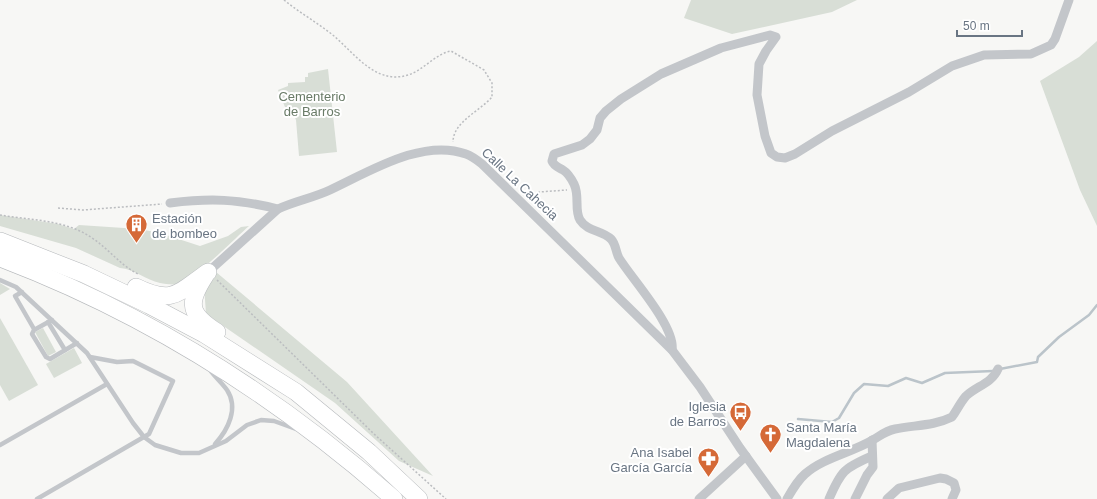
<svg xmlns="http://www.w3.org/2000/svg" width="1097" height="499" font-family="Arial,sans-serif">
	<rect width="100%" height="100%" fill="#f7f7f5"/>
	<g fill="#d8ded6">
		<polygon points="691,0 857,0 832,12 732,34 684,18"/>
		<polygon points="1097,41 1097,226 1080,190 1040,81 1079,57"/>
		<polygon points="328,69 337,152 299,156 296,120 292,110 287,112 278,90 288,86 288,83 305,82 305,77 308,77 308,73"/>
		<path d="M0,215L58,224L74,229L79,225L139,229L160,233L200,246L228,236L241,227L249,226C234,239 196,279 178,284C173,285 165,284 160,283C146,280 134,269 120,268L76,248L0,226Z"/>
		<polygon points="216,272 347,382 433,476 399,461 335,403 206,314 204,285"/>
		<polygon points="0,283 10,289 0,295"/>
		<polygon points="0,318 38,385 9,401 0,385"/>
		<polygon points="43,328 56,352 48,356 35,332"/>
		<polygon points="74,348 82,363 54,378 46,364"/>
	</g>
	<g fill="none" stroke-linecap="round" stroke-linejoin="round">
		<g stroke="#bbc4ca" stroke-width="2.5">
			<polyline points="1000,369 1037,362 1038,357 1059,337 1089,315 1097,305"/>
			<polyline points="798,419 832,422 839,418 854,393 864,384 888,386 906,378 922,383 945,373 993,371"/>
		</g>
		<defs>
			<g id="highway">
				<polyline points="0,241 84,274 149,305 204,334 296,392 369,452 419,499"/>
				<path d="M0,258C148,314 276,395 394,499"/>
				<path d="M205,276C187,304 189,314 217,332"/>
				<path d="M136,287C173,305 178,293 208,272"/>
			</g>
		</defs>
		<use href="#highway" stroke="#b6b9bc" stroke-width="18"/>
		<g stroke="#bbbdc0" stroke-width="1.5" stroke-dasharray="2 2" stroke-linecap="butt">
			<path d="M284,0C300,13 318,23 334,36C355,54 376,85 408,75C424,70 435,54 451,51L484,70L492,83V97C480,111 453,122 453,142"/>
			<polyline points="537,205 539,192 567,190"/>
			<polyline points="58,208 83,210 162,204"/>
			<path d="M0,215C30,220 67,220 92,238C109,249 120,265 138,274"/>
			<polyline points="217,280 374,434 446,499"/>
		</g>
		<g stroke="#c3c6ca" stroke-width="4.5">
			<polyline points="0,280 16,287 87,353 133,423 144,437 155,445 181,453 199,453 226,441 247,425 261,420 274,421 296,429"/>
			<polyline points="22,292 15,296 34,329"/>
			<polyline points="52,320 34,330 32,334 46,357 50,359 77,343"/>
			<polyline points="48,322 65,350"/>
			<path d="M210,370C215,377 222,383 227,390C239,408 228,430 215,444"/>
			<polyline points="0,445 107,384"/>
			<polyline points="37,499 149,434 173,381 133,361 117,362 90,357"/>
		</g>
		<g stroke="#c3c6ca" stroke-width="9">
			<path d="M170,203C211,198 237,199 278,209"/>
			<path d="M208,272L278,209C295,201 313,198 330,190C369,172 422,138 466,154C472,156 477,160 482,164L672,350L700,387L740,448L777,499"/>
			<path d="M672,350C676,327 632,279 619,258C616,253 616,244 611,239C602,230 588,232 580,220C574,210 580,196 574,184C572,180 568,173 563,170C558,167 554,166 552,161L554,154L582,145L590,139L597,130L600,118L606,111L621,99L661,74L721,48L770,35L776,37L766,51L759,64L757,95L765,136L771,153L777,157L785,158L795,154L832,131L909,92L952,66L984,55L1031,54L1051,45L1055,39L1069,0"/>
			<polyline points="699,499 746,456"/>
			<path d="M787,499C792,490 797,481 805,474C823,458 850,453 871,441C880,436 885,431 895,429C914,425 934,426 952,417C957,410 960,403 966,396C977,386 992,383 998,369"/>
			<path d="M829,499C841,471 844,468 872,456"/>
			<polyline points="855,499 867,475 873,467 872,440"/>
			<polyline points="887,499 899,488 940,478 946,479 954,483 956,490 952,499"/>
		</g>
		<use href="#highway" stroke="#fff" stroke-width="17"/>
	</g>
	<defs>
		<symbol id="building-pin" viewBox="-11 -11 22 30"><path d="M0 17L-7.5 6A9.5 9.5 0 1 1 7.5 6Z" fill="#d56937" stroke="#fff"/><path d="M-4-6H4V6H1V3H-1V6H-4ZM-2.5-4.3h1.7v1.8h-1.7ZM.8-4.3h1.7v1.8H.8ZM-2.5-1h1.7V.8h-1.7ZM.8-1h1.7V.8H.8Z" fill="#fff"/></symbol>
		<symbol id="bus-pin" viewBox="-11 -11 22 30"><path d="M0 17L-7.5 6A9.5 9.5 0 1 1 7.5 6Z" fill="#d56937" stroke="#fff"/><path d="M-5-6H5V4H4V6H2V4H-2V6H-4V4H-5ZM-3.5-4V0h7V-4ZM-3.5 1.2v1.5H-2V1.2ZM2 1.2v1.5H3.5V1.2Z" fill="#fff"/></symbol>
		<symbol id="church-pin" viewBox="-11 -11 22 30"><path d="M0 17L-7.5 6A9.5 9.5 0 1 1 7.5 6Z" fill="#d56937" stroke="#fff"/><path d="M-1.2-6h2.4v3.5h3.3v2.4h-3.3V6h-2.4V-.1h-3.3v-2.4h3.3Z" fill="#fff"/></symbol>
		<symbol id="pharmacy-pin" viewBox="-11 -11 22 30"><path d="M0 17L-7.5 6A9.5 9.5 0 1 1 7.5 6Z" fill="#d56937" stroke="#fff"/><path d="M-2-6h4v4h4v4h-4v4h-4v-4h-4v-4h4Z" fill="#fff"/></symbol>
	</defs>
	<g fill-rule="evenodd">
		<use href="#building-pin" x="124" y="212" width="25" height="34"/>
		<use href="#bus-pin" x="728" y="400" width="25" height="34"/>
		<use href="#church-pin" x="758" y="422" width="25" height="34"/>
		<use href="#pharmacy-pin" x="696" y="446" width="25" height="34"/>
	</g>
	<g text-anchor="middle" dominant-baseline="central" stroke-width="4" stroke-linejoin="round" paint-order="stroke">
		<g font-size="13" fill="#697b67" stroke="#fff">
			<text x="312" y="96">Cementerio<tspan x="312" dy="15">de Barros</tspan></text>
		</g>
		<g font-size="13" fill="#697583" stroke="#fff">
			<text transform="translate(520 184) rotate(43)">Calle La Cahecia</text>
		</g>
		<g font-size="13" fill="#697583" stroke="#fff" text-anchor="start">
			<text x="152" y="218">Estación<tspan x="152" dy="15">de bombeo</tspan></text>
			<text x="726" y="406" text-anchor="end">Iglesia<tspan x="726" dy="15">de Barros</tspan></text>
			<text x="786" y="427">Santa María<tspan x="786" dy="15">Magdalena</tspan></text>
			<text x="692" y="452" text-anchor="end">Ana Isabel<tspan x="692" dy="15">García García</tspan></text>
		</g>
	</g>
	<path d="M957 30v6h65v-6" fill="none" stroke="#697583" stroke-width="2"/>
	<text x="963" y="30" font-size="12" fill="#697583" stroke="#ffffff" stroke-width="3" paint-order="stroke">50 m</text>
</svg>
